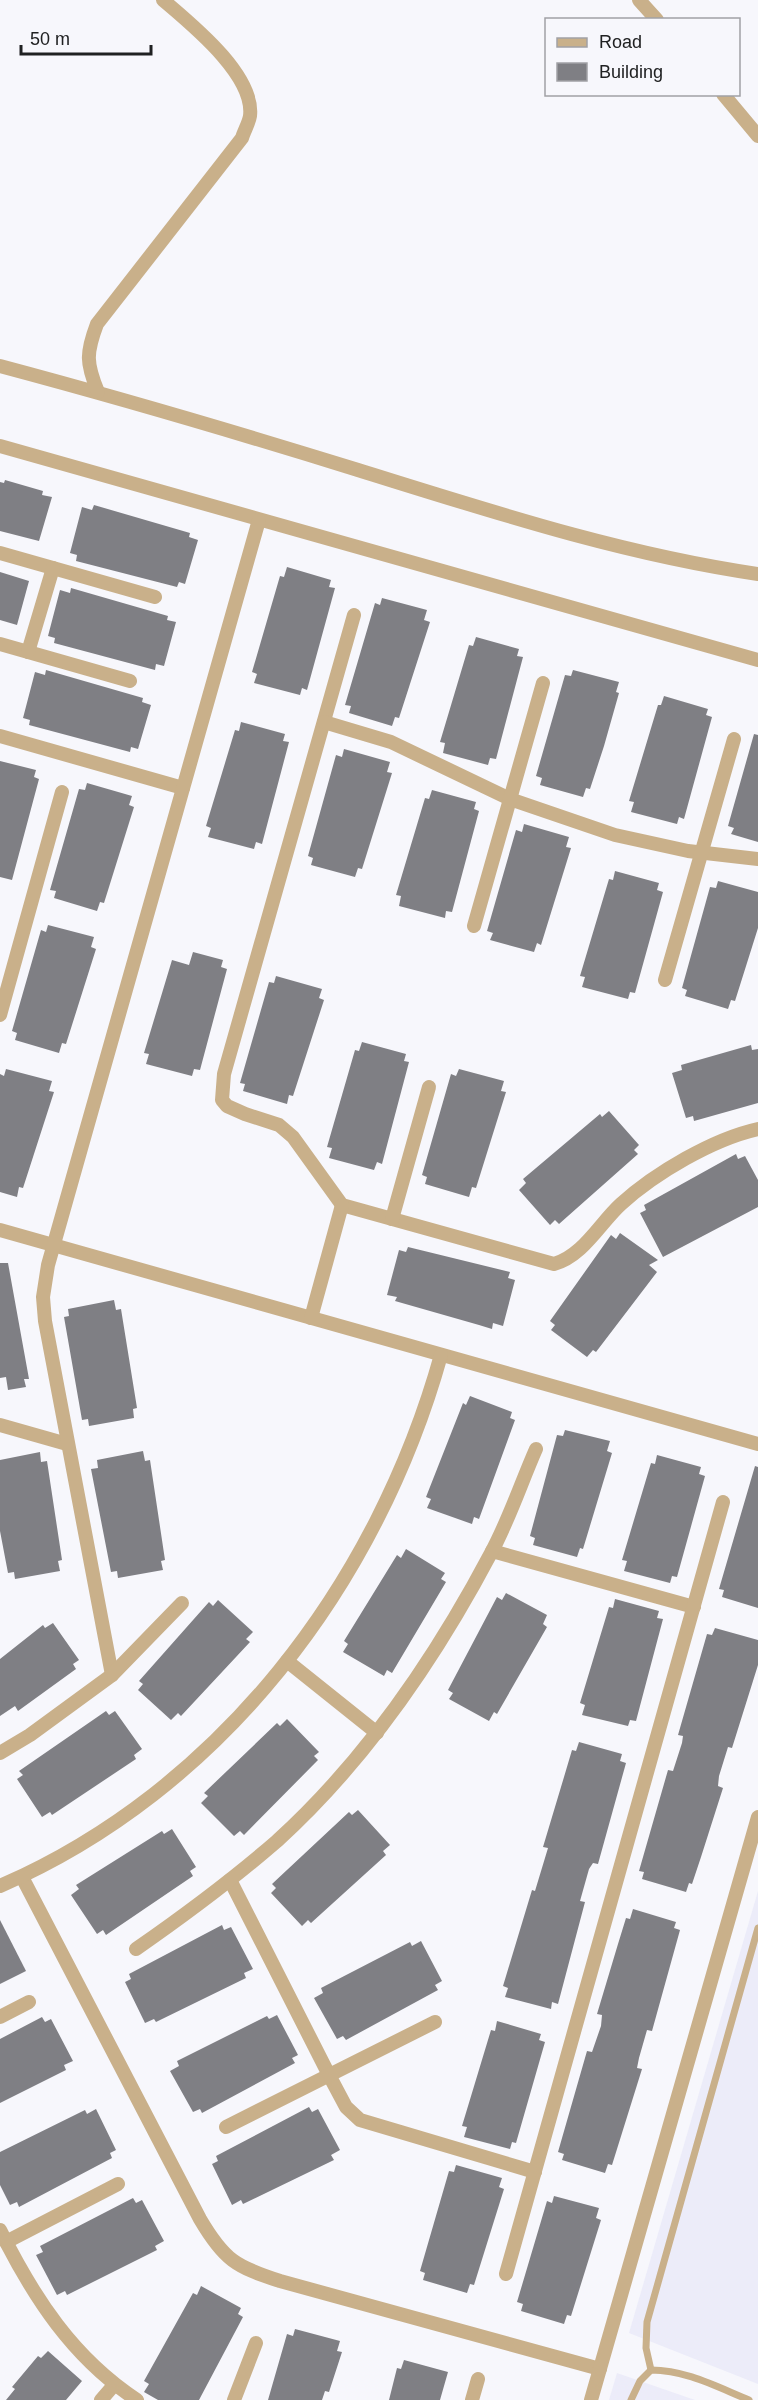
<svg xmlns="http://www.w3.org/2000/svg" width="758" height="2400" font-family="Helvetica,sans-serif">
	<rect width="100%" height="100%" fill="#f7f7fc"/>
	<g fill="#ececf9">
		<polygon points="758,1891 758,2384 629,2333"/>
		<polygon points="617,2373 695,2400 609,2400"/>
	</g>
	<g fill="#7f7f84">
		<polygon points="5,480 43,491 42,495 52,497 39,541 0,531 0,482 4,483"/>
		<polygon points="94,505 190,533 189,537 198,540 185,584 179,582 177,587 76,561 77,555 70,553 82,507 92,510"/>
		<polygon points="287,567 331,580 329,587 335,588 307,690 302,688 300,695 254,683 257,674 252,672 280,576 284,577"/>
		<polygon points="0,572 29,581 17,625 0,620"/>
		<polygon points="71,588 168,616 167,620 176,622 164,666 156,664 155,670 54,643 55,638 48,636 60,590 70,593"/>
		<polygon points="382,598 427,610 424,620 430,622 399,718 395,717 392,726 349,713 351,706 345,705 375,603 380,605"/>
		<polygon points="476,637 519,649 517,656 523,657 496,759 490,758 488,765 443,753 445,743 440,742 469,645 473,646"/>
		<polygon points="46,670 143,698 142,702 151,705 138,749 131,747 130,752 29,725 30,720 23,718 35,672 45,675"/>
		<polygon points="573,670 619,682 616,692 619,693 604,746 590,789 586,788 583,797 540,785 542,778 536,776 565,675 571,676"/>
		<polygon points="664,696 708,709 706,715 712,717 684,819 679,817 677,824 631,812 634,802 629,801 658,705 661,705"/>
		<polygon points="241,722 285,734 283,741 289,742 262,844 256,842 254,849 208,837 211,828 206,826 235,730 239,731"/>
		<polygon points="754,734 758,735 758,842 731,834 734,828 728,826"/>
		<polygon points="344,749 390,762 387,772 392,773 362,869 358,868 355,877 311,865 313,858 308,856 336,755 342,757"/>
		<polygon points="0,761 36,770 34,777 39,779 12,880 0,877"/>
		<polygon points="87,783 132,796 129,805 134,807 104,903 100,902 97,911 54,898 56,891 50,890 79,789 85,790"/>
		<polygon points="432,790 476,802 474,809 479,811 452,912 446,911 445,918 399,906 401,896 396,895 425,798 429,799"/>
		<polygon points="524,824 569,837 566,847 571,848 541,945 537,943 534,952 490,940 493,933 487,931 516,830 522,832"/>
		<polygon points="615,871 659,883 657,890 663,892 635,993 630,992 628,999 582,987 585,977 580,976 609,879 613,880"/>
		<polygon points="718,881 758,892 758,928 735,1001 731,1000 728,1009 685,996 687,990 682,988 710,887 716,888"/>
		<polygon points="48,925 94,937 91,947 96,949 66,1044 62,1043 59,1053 15,1040 17,1033 12,1031 41,930 46,932"/>
		<polygon points="193,952 223,960 221,967 227,969 200,1070 194,1069 192,1076 146,1064 149,1054 144,1053 172,960 189,965"/>
		<polygon points="276,976 322,989 319,998 324,1000 293,1096 289,1095 287,1104 243,1091 245,1084 240,1083 269,982 274,983"/>
		<polygon points="362,1042 406,1054 404,1061 409,1062 382,1164 377,1162 374,1170 329,1158 332,1148 327,1147 355,1050 359,1051"/>
		<polygon points="751,1045 752,1050 758,1049 758,1103 694,1121 693,1116 686,1118 672,1073 682,1070 681,1065"/>
		<polygon points="6,1069 52,1081 49,1091 54,1092 23,1188 19,1187 17,1197 0,1192 0,1074 4,1076"/>
		<polygon points="459,1069 504,1081 501,1091 506,1092 476,1188 472,1187 469,1197 425,1184 427,1177 422,1175 451,1074 456,1076"/>
		<polygon points="609,1111 639,1145 634,1150 638,1154 559,1224 555,1220 550,1225 519,1190 526,1183 523,1179 600,1114 602,1117"/>
		<polygon points="736,1154 738,1159 745,1156 758,1180 758,1207 663,1257 640,1213 646,1210 644,1205"/>
		<polygon points="620,1233 658,1260 649,1265 657,1272 596,1352 593,1350 587,1357 551,1330 555,1325 550,1321 611,1235 616,1239"/>
		<polygon points="408,1247 510,1272 508,1278 515,1280 503,1326 493,1323 492,1329 479,1325 395,1301 397,1297 387,1295 399,1250 406,1252"/>
		<polygon points="0,1263 8,1263 29,1379 24,1379 26,1387 8,1390 6,1377 0,1378"/>
		<polygon points="114,1300 116,1310 121,1309 137,1408 133,1409 134,1418 89,1426 88,1419 82,1420 64,1317 69,1316 68,1309"/>
		<polygon points="470,1396 512,1412 510,1418 515,1420 479,1519 474,1517 472,1524 427,1508 431,1499 426,1497 463,1403 466,1405"/>
		<polygon points="565,1430 610,1441 607,1451 612,1453 583,1549 580,1548 577,1557 533,1545 535,1538 530,1536 557,1435 563,1436"/>
		<polygon points="143,1451 145,1461 150,1460 165,1560 161,1561 163,1570 118,1578 117,1571 111,1572 91,1469 98,1468 97,1460"/>
		<polygon points="40,1452 41,1462 47,1461 62,1560 58,1561 60,1571 15,1579 14,1572 8,1573 0,1531 0,1460"/>
		<polygon points="657,1455 701,1467 699,1474 705,1476 677,1577 672,1576 670,1583 624,1571 627,1561 622,1560 651,1463 655,1464"/>
		<polygon points="755,1466 758,1467 758,1608 722,1597 724,1590 719,1589"/>
		<polygon points="406,1549 445,1573 441,1579 446,1582 392,1673 387,1670 384,1676 343,1652 348,1644 344,1641 397,1555 401,1558"/>
		<polygon points="506,1593 547,1615 543,1624 547,1627 497,1714 494,1712 489,1721 449,1699 453,1693 448,1690 497,1597 502,1600"/>
		<polygon points="615,1599 659,1611 657,1618 663,1619 636,1721 630,1720 628,1726 582,1715 585,1705 580,1703 609,1607 613,1608"/>
		<polygon points="218,1600 253,1632 246,1639 250,1642 181,1716 178,1713 171,1720 138,1690 143,1684 139,1681 209,1602 213,1606"/>
		<polygon points="53,1623 79,1660 73,1664 76,1669 18,1711 15,1706 0,1716 0,1659 43,1625 45,1628"/>
		<polygon points="715,1628 758,1640 758,1665 732,1748 728,1747 719,1776 718,1786 723,1788 701,1857 692,1884 689,1883 686,1892 642,1879 644,1872 639,1871 668,1770 673,1771 682,1743 683,1736 678,1735 707,1634 712,1635"/>
		<polygon points="106,1711 109,1715 115,1711 142,1749 134,1755 136,1759 52,1815 50,1812 42,1817 17,1779 23,1775 19,1771"/>
		<polygon points="287,1719 319,1752 314,1756 318,1760 244,1835 240,1831 234,1836 201,1803 208,1796 204,1793 277,1723 280,1726"/>
		<polygon points="579,1742 622,1754 620,1761 626,1763 598,1864 593,1863 589,1869 580,1901 585,1902 558,2004 552,2002 551,2009 505,1997 508,1988 503,1986 532,1890 535,1891 548,1848 543,1847 564,1777 572,1750 576,1751"/>
		<polygon points="358,1810 390,1845 383,1851 386,1855 311,1923 308,1920 302,1926 271,1893 276,1888 272,1884 349,1812 352,1815"/>
		<polygon points="172,1829 196,1867 190,1871 193,1876 106,1935 103,1930 97,1934 71,1895 79,1889 76,1885 162,1831 164,1834"/>
		<polygon points="633,1909 676,1922 674,1928 680,1930 652,2031 647,2030 639,2058 637,2068 642,2069 612,2165 608,2164 605,2173 562,2160 564,2154 558,2152 587,2051 592,2052 601,2026 602,2015 597,2014 618,1944 626,1918 630,1919"/>
		<polygon points="0,1920 26,1971 0,1984"/>
		<polygon points="222,1925 224,1930 231,1927 253,1969 244,1973 246,1978 156,2022 154,2019 145,2023 125,1982 131,1979 129,1974"/>
		<polygon points="421,1941 442,1981 435,1985 438,1990 346,2040 343,2036 337,2039 314,1998 323,1993 321,1988 410,1942 412,1946"/>
		<polygon points="277,2015 298,2055 292,2058 295,2063 202,2113 200,2109 193,2112 170,2071 179,2066 177,2061 267,2016 269,2019"/>
		<polygon points="42,2017 45,2022 51,2019 73,2061 64,2065 66,2070 0,2103 0,2039"/>
		<polygon points="497,2021 541,2034 539,2040 545,2042 516,2143 512,2142 510,2149 464,2137 467,2127 462,2126 491,2030 495,2031"/>
		<polygon points="309,2107 312,2112 318,2109 340,2150 331,2155 334,2160 243,2204 241,2200 232,2205 212,2164 218,2161 216,2156"/>
		<polygon points="96,2109 116,2150 110,2153 112,2158 19,2207 17,2202 10,2205 0,2185 0,2152 85,2110 87,2114"/>
		<polygon points="456,2165 502,2178 499,2187 504,2189 474,2285 470,2284 467,2293 423,2280 425,2273 420,2271 449,2171 454,2172"/>
		<polygon points="554,2196 599,2208 596,2218 601,2220 571,2316 567,2315 564,2324 521,2311 523,2304 517,2302 547,2201 552,2203"/>
		<polygon points="133,2198 136,2203 142,2200 164,2241 155,2246 157,2250 67,2295 65,2291 57,2295 36,2255 43,2252 40,2246"/>
		<polygon points="201,2286 241,2308 238,2314 243,2317 199,2400 158,2400 144,2392 149,2384 144,2381 193,2293 197,2295"/>
		<polygon points="295,2329 340,2341 337,2351 342,2352 329,2392 325,2391 322,2400 268,2400 287,2334 293,2336"/>
		<polygon points="48,2351 82,2381 66,2400 6,2400 15,2389 12,2387 38,2356 41,2358"/>
		<polygon points="404,2360 448,2372 440,2400 389,2400 397,2368 401,2369"/>
	</g>
	<g fill="none" stroke-linecap="round" stroke-linejoin="round">
		<g stroke="#c9b08a" stroke-width="7">
			<polyline points="651,2370 646,2348 647,2322 758,1928"/>
			<path d="M631,2400L640,2381L651,2370C686,2370 717,2387 749,2400"/>
		</g>
		<g stroke="#c9b08a" stroke-width="14">
			<polyline points="639,0 657,20"/>
			<polyline points="723,94 758,136"/>
			<path d="M0,366C120,398 239,433 358,470C490,511 621,554 758,574"/>
			<path d="M98,392C86,363 86,353 97,324L242,138C244,131 249,123 250,116C255,75 191,24 163,0"/>
			<polyline points="0,446 758,660"/>
			<polyline points="0,553 155,597"/>
			<path d="M354,615L224,1074L222,1100L227,1106L245,1114L279,1125L293,1137L342,1205L554,1264C583,1256 600,1223 621,1204C655,1173 713,1139 758,1129"/>
			<polyline points="0,644 130,681"/>
			<polyline points="28,652 53,568"/>
			<polyline points="324,722 391,742 510,799 615,835 688,851 758,859"/>
			<polyline points="0,736 183,788"/>
			<polyline points="474,926 543,683"/>
			<polyline points="665,980 734,739"/>
			<polyline points="0,1015 62,792"/>
			<polyline points="392,1219 429,1087"/>
			<polyline points="0,1230 758,1444"/>
			<polyline points="311,1318 342,1205"/>
			<polyline points="0,1425 67,1444"/>
			<polyline points="492,1551 694,1607"/>
			<polyline points="287,1661 377,1733"/>
			<polyline points="112,1675 45,1321 43,1297 48,1265 259,520"/>
			<polyline points="0,1753 30,1735 112,1675 182,1603"/>
			<path d="M22,1877L200,2219C224,2260 236,2267 280,2281L600,2369"/>
			<polyline points="230,1880 329,2075 346,2107 360,2120 535,2172"/>
			<path d="M0,1886C221,1790 377,1584 441,1355"/>
			<path d="M136,1949C185,1915 232,1880 277,1841C366,1760 435,1659 491,1553C509,1520 521,1483 536,1449"/>
			<polyline points="0,2017 29,2002"/>
			<polyline points="226,2127 435,2022"/>
			<path d="M0,2230C34,2298 73,2358 137,2400"/>
			<polyline points="6,2242 118,2184"/>
			<polyline points="506,2274 723,1502"/>
			<polyline points="101,2400 114,2385"/>
			<polyline points="234,2400 256,2343"/>
			<polyline points="472,2400 478,2379"/>
			<polyline points="591,2400 758,1817"/>
		</g>
	</g>
	<rect x="545" y="18" width="195" height="78" fill="#f7f7fc" stroke="#a1a1a5" stroke-width="1.5"/>
	<rect x="557" y="38" width="30" height="9" fill="#c9b08a" stroke="#a1a1a5" stroke-width="1.5"/>
	<text x="599" y="48" font-size="18" fill="#202122">Road</text>
	<rect x="557" y="63" width="30" height="18" fill="#7f7f84" stroke="#a1a1a5" stroke-width="1.5"/>
	<text x="599" y="78" font-size="18" fill="#202122">Building</text>
	<path d="M21 45v9h130v-9" fill="none" stroke="#202122" stroke-width="3"/>
	<text x="30" y="45" font-size="18" fill="#202122" stroke="#f7f7fc" stroke-width="4.5" paint-order="stroke">50 m</text>
</svg>
